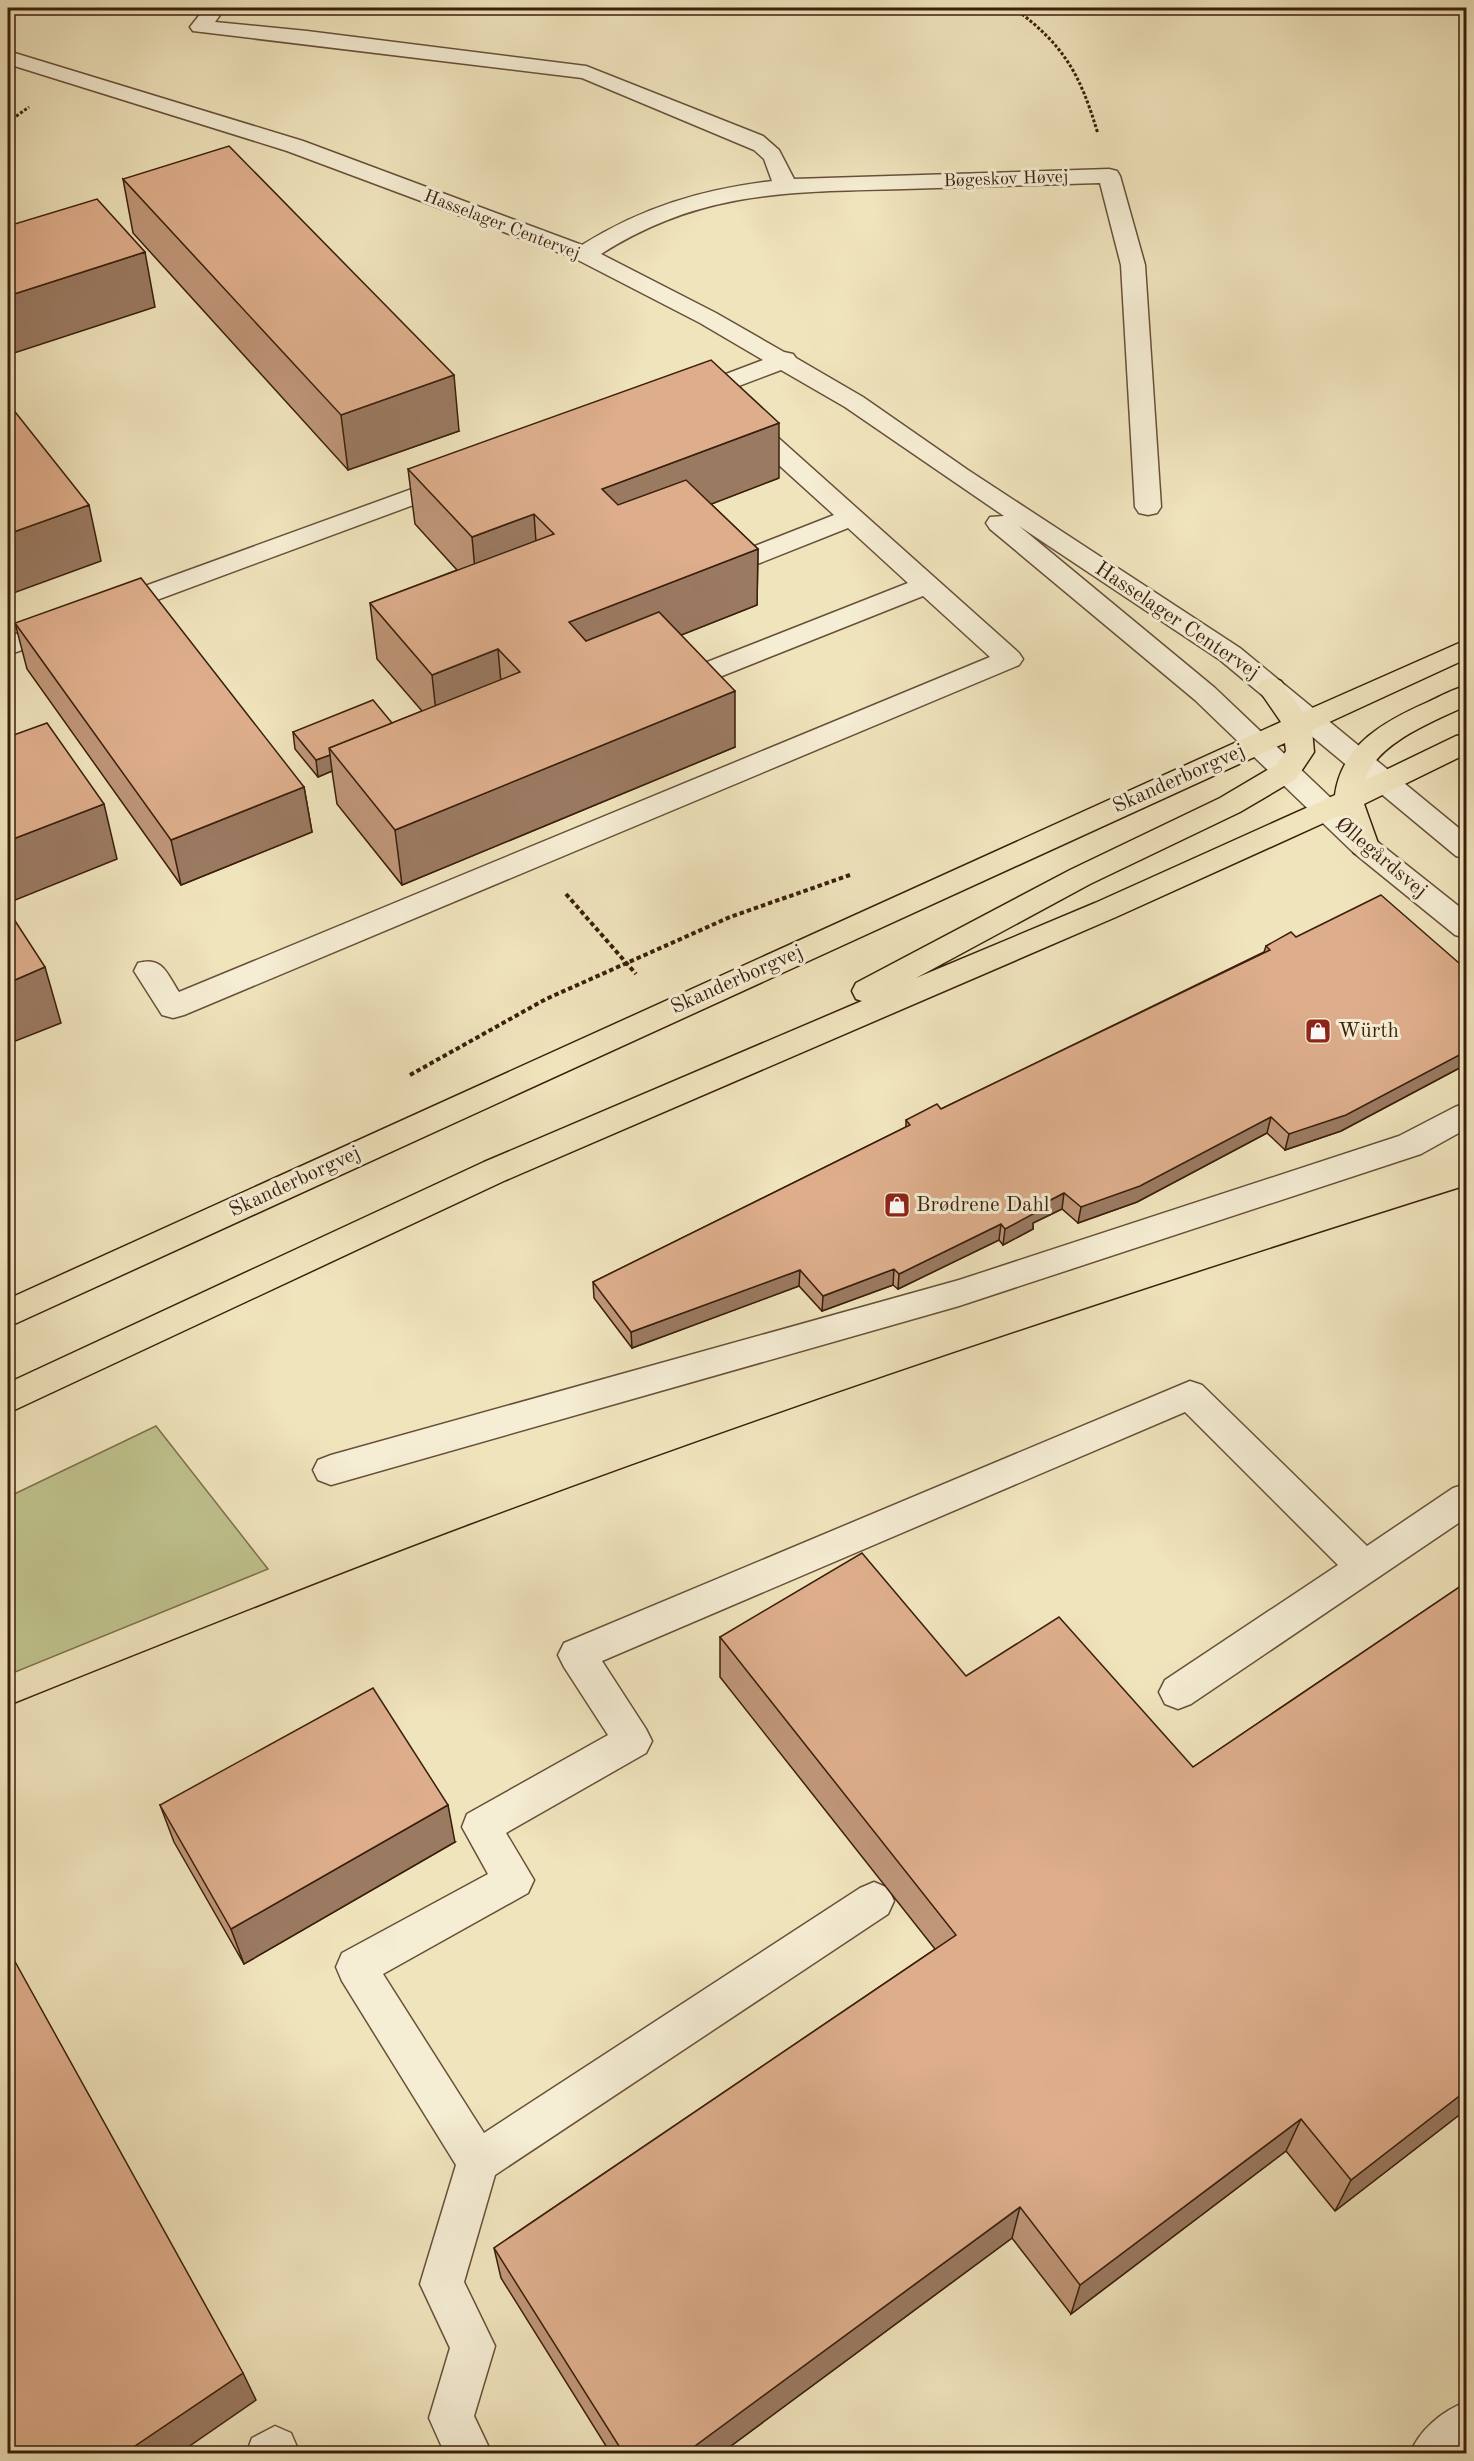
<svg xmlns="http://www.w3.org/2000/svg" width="1474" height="2461" font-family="'Old Standard TT',serif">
	<rect width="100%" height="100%" fill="#f0e4bd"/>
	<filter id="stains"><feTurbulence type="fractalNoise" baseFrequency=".00333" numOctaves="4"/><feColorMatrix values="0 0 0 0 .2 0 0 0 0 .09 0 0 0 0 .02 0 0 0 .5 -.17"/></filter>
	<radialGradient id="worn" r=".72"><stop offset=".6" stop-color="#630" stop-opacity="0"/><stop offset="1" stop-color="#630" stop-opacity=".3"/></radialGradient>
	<polygon fill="#bfc28d" stroke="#7c704c" stroke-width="1.5" points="156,1426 268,1569 8,1675 8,1497"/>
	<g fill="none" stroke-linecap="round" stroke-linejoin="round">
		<defs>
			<g id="minor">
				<path d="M205,8H225L215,22L307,31L586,66L763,136L779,150L794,179L1109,169L1117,171L1120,176L1145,265L1161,507L1157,513L1148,515L1139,513L1135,507L1121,265L1100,183C1034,185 969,187 904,189C789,192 701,190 601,254L716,313L784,352L793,354L796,358L863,397L968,470L1240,648L1466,834V859L1456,856L1220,660L1019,526L1215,688L1374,839L1466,912V938L1455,935L1354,853L1195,700L990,529L986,523L990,517L1004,516L845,407L781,370L699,401L690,403L681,401L678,396L681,391L763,360L700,323L576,259L287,151L8,64V51L303,141L582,245C643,207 700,190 772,181L764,159L754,150L582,78L193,31L190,27Z"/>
				<path d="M746,415L755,417L1019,653L1023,659L1019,665L184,1015L173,1018L162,1015L134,971L138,963C163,956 167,974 179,992L990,657L923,596L717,678L707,681L697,678L693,672L697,666L908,583L848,528L760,563L751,565L742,563L738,557L742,551L834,515L737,427L734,422L737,417Z"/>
				<polygon points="453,474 462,477 466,482 462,487 119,614 110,616 101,614 97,608 101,602"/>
				<polygon points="62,617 72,620 75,626 72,632 8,655 8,637"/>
				<polygon points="1466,1103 1466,1129 1421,1154 959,1306 331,1485 318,1480 313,1470 318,1460 331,1455 959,1280 1399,1136 1455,1107"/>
				<polygon points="1190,1381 1202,1385 1367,1546 1453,1488 1466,1484 1466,1518 1191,1704 1178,1709 1165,1704 1159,1692 1165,1680 1338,1565 1185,1412 602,1661 646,1729 652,1741 646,1753 506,1833 534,1880 528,1893 383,1974 484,2133 860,1888 874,1882 888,1888 894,1901 888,1914 495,2175 464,2282 495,2346 474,2416 492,2454 445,2454 429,2418 450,2348 420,2284 456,2165 342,1981 336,1967 342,1953 488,1874 462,1827 467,1814 608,1735 564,1667 558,1655 564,1643"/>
				<path d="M1466,2402V2454H1410C1419,2430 1442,2411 1466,2402Z"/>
				<polygon points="275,2426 291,2433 300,2454 246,2454 252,2438"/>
			</g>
			<path id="major" d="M1466,640V659L1312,730L1314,752L1296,779L1240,812L1090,884L916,978L1095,903L1335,795C1342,744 1385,721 1428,702C1441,696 1453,689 1466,686V706C1434,721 1376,743 1365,780L1456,736L1466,734V754L1364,804L1379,846L1374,853L1364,856L1354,853L1339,816L1116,917L506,1180L8,1413V1383L484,1162L862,1001L856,999L852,991L856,983L1070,870L1220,798L1276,765L1286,751L1285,743L8,1327V1299L1281,722L1257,687L1261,681L1271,678L1281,681L1303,712Z"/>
		</defs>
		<use href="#minor" stroke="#685038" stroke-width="3"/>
		<use href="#major" stroke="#3a1f0b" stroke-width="3"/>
		<g stroke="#3a1f0b" stroke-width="3" stroke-dasharray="3 2" stroke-linecap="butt">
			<path d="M1014,8C1065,46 1080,74 1098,134"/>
			<polyline points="8,122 29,107"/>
		</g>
		<g stroke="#3a1f0b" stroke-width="4" stroke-dasharray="4.5 3" stroke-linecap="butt">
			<polyline points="566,894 636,974"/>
			<polyline points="410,1075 546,999 730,917 850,875"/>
		</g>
		<use href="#minor" fill="#f5edd4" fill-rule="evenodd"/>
		<use href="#major" fill="#f0e4bd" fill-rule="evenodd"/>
		<path stroke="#3a1f0b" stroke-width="1.5" d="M8,1706C162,1644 316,1582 471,1524C799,1401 1132,1291 1466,1186"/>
	</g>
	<g fill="#bf9678" stroke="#3a1f0b" stroke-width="1.5">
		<polygon points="123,179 459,431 348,470 133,233"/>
		<polygon points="408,469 779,478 711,504 758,549 757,605 681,635 735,747 402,885 337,804 332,771 318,777 295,749 293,732 392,723 422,711 377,659 370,603 457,570 415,524"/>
		<polygon points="15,623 304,787 312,832 181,885 27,669"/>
		<polygon points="1296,937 1467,970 1467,1064 1341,1131 1285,1150 1267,1133 1137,1202 1078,1223 1062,1209 1033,1223 1033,1229 1003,1245 999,1240 898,1289 893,1285 822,1311 799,1286 632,1348 594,1298 593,1282 906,1127 906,1120 941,1109 1264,952 1266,946"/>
		<polygon points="1467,1582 1467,2109 1335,2211 1286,2151 1071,2314 1012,2238 720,2454 611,2454 501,2278 494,2248 935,1949 720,1677 720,1637 966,1676 1193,1767"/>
		<polygon points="160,1805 455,1842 244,1964 174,1842"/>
	</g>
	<g fill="#9b7a62" stroke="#3a1f0b" stroke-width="1.5">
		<polygon points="145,252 155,307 8,355 8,296"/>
		<polygon points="454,375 459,431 348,470 341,415"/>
		<polygon points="779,423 779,478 605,545 602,489"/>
		<polygon points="89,505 101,561 8,595 8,534"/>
		<polygon points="534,514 538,570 477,592 472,537"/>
		<polygon points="758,549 757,605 573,678 569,622"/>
		<polygon points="498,649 503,705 438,731 432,675"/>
		<polygon points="735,691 735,747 402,885 395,830"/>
		<polygon points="330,755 332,771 318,777 316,760"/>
		<polygon points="304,787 312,832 181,885 171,840"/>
		<polygon points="104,804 117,859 8,903 8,841"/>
		<polygon points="45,967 61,1023 8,1044 8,983"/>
		<polygon points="1467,1051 1467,1064 1341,1131 1285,1150 1289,1134"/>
		<polygon points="1271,1117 1267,1133 1137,1202 1078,1223 1081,1207"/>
		<polygon points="1064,1193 1062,1209 1033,1223 1033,1229 1003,1245 1005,1229 1031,1210"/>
		<polygon points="1001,1224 999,1240 898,1289 899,1274"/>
		<polygon points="894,1269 893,1285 822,1311 823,1296"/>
		<polygon points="800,1270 799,1286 632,1348 631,1332"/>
		<polygon points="448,1805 455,1842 244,1964 231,1929"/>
		<polygon points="1467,2090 1467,2109 1335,2211 1351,2180"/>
		<polygon points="1301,2119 1286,2151 1071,2314 1080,2285"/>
		<polygon points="1020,2207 1012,2238 720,2454 684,2454"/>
		<polygon points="243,2373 256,2400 178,2454 123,2454"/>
	</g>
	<g fill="#deae8c" stroke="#3a1f0b" stroke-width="1.5">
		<polygon points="229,146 454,375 341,415 123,179"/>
		<polygon points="97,199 145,252 8,296 8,226"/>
		<polygon points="711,360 779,423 602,489 618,505 686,480 758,549 569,622 586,641 659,612 735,691 395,830 329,748 520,672 498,649 432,675 370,603 554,534 534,514 472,537 408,469"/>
		<polygon points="8,403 89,505 8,534"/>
		<polygon points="141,578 304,787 171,840 15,623"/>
		<polygon points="373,700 392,723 329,748 330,755 316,760 293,732"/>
		<polygon points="47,723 104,804 8,841 8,737"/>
		<polygon points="1381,895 1467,970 1467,1051 1346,1115 1289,1134 1271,1117 1140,1186 1081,1207 1064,1193 1031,1210 1035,1213 1005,1229 1001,1224 899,1274 894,1269 823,1296 800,1270 631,1332 593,1282 910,1125 906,1120 937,1104 941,1109 1270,950 1266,946 1291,932 1296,937"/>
		<polygon points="8,910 45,967 8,983"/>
		<polygon points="862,1553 966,1676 1059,1617 1193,1767 1467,1582 1467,2090 1351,2180 1301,2119 1080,2285 1020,2207 684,2454 624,2454 494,2248 956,1935 720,1637"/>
		<polygon points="373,1688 448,1805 231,1929 160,1805"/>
		<polygon points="8,1949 243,2373 123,2454 8,2454"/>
	</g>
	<defs>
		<symbol id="shop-square" viewBox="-11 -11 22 22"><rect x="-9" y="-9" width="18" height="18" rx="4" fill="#8f2418" stroke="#f5edd4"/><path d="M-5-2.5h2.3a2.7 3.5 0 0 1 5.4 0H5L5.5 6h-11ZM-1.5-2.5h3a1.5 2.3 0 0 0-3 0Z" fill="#fff"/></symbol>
	</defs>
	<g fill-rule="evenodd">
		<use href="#shop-square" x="1303" y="1016" width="30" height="30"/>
		<use href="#shop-square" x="882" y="1190" width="30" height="30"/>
	</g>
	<g text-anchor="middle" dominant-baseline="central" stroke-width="6" stroke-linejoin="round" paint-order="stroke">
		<g font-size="18" fill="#3a1f0b" stroke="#f5edd4">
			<text transform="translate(1006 179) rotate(-2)">Bøgeskov Høvej</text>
			<text transform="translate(502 225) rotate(21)">Hasselager Centervej</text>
		</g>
		<g font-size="21" fill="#3a1f0b" stroke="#f5edd4">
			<text transform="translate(1177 621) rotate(34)">Hasselager Centervej</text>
			<text transform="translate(1179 779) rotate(-24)">Skanderborgvej</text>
			<text transform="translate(1381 858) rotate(40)">Øllegårdsvej</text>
			<text transform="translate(737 980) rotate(-24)">Skanderborgvej</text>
			<text transform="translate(295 1182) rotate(-25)">Skanderborgvej</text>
		</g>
		<g font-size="21" fill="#3a1f0b" stroke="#f5edd4" text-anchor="start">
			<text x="1338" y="1031">Würth</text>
			<text x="916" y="1205">Brødrene Dahl</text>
		</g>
	</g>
	<rect width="1474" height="2461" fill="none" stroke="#f0e4bd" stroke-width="30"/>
	<rect x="9" y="9" width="1456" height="2443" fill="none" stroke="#3a1f0b" stroke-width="3"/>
	<rect x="15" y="15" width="1444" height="2431" fill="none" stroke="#3a1f0b" stroke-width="1.5"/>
	<rect width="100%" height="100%" filter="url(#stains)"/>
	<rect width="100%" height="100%" fill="url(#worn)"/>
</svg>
